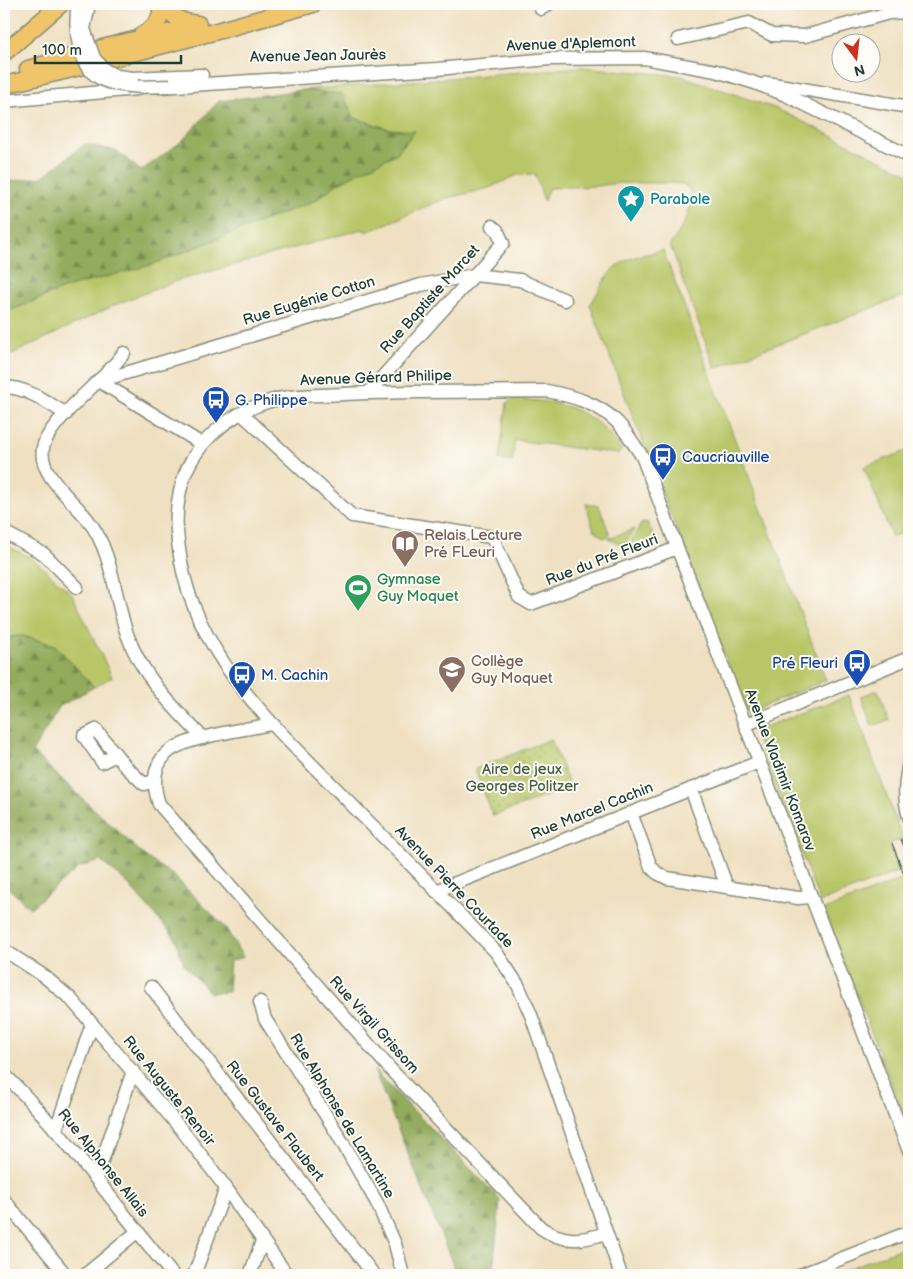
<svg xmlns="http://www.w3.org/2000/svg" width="913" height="1279" font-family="'Balsamiq Sans',sans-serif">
	<defs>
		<pattern id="forest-firs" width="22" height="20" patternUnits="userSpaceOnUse" patternTransform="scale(1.25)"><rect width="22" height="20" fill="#92ab5c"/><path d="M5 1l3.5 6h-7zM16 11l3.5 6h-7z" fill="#778c4d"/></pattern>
		<pattern id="park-dots" width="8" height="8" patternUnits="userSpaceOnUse" patternTransform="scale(1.25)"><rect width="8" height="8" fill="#b9c668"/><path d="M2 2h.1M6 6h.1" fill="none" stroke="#96a256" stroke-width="1.8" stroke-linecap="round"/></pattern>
	</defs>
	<rect width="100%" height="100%" fill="#fdfcf7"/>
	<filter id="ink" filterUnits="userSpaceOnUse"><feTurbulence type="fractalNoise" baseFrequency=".02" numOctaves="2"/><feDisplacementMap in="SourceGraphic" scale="10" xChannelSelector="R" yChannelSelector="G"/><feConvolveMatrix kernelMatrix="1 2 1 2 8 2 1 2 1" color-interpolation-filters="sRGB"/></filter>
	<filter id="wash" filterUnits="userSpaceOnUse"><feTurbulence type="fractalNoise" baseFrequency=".0096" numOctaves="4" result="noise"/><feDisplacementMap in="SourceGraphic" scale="20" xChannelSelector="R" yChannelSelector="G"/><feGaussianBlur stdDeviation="1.12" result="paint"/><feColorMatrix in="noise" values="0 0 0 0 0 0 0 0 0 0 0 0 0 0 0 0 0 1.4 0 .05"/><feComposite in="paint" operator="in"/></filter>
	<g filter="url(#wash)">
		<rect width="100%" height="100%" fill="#efe0c1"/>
		<g fill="#b9c668" stroke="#6c824e">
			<path d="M582,67L682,76L777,109L909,174V294L715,368L670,245C683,226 693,214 690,190L683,184L670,183H620L596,186L549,188L546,193L544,201L535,174L517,175L489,188L444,199L367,232L362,229L176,281L117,304L4,358V313L68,287L151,265L316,200L338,183L397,153L414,132L389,129L354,118L342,94L302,90Z"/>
			<path d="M663,250L826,680L747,713L590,305C597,295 602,283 609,274C622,257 644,255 663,250Z"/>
			<path d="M512,399C563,402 590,406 622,450L618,454L515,440L512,462L499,460L507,403Z"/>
			<polygon points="909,450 909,530 892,537 864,467"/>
			<polygon points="586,504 599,506 610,535 604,538 594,530"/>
			<polygon points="647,522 657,543 642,549 630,544 641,524"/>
			<polygon points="634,529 625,545 608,539"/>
			<polygon points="4,544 34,560 72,594 112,677 94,687 55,645 23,636 4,637"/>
			<polygon points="878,690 889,720 872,726 861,696"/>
			<polygon points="849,695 903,839 889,844 900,871 820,902 754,731"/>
			<polygon points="901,880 909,901 909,1112 903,1114 824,910"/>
			<polygon points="909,1245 909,1275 832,1275"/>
		</g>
		<g fill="url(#forest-firs)" stroke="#587448">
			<polygon points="302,90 342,94 355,118 389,129 415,131 397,153 338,183 316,200 151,265 68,287 4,313 4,182 42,177 85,144 117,151 141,171 181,142 219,101"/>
			<polygon points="23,636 55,645 94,687 60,706 32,752 146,857 174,876 225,927 243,957 230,961 228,992 210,993 184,965 175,938 123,879 100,861 80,867 30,908 4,884 4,637"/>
			<path d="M374,1070L500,1199C499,1225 493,1250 494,1275H456L450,1257Z"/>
		</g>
		<polygon fill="url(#park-dots)" stroke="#6c824e" points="551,739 570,787 493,816 475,769"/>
	</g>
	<g filter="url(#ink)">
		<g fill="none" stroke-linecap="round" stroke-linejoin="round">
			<defs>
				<g id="minor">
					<polyline points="541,9 549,4"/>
					<polyline points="678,39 749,23 772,35 805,36 889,13 909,12"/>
					<polyline points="132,78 202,75"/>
					<polyline points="767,83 909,107"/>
					<polyline points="160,87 437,69 550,59 644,58 716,71 752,82 786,95 909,156"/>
					<polyline points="4,101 137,89"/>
					<path d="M124,353C116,363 108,373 98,381C83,396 47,427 43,448C38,475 73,500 88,520C113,552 114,596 127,634C141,675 173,707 203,738"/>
					<polyline points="99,381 421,285 474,275 520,280 565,300"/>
					<polyline points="99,381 202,444"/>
					<path d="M4,387C26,387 47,402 66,414"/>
					<polyline points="368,393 503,243 497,230 492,226"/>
					<polyline points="241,413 352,516 492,537 519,597 531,604 677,548"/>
					<polyline points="4,532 44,554 77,587"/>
					<path d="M272,724C248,729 182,737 166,754C152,768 153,786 159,804L391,1070L541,1228C563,1243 582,1241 606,1233"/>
					<polyline points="745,725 909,658"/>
					<polyline points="116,755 102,762 84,736 96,730 126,767 144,784 154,781"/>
					<path d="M909,762C905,782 903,797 909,817"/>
					<polyline points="691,789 727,887"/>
					<polyline points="631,813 651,867 657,873 667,878 798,898 811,897"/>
					<polyline points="436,891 759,762"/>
					<polyline points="4,950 44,976 71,999 181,1129 226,1188 287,1275"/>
					<polyline points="151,987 374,1275"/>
					<polyline points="260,1002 265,1019 337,1133 377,1203 395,1244 403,1275"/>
					<path d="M4,1074C67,1136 117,1208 173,1275"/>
					<polyline points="56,1129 92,1024"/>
					<polyline points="96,1178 133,1071"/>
					<polyline points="4,1200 66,1275"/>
					<polyline points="85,1275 138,1231"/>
					<polyline points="194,1275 226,1188"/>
					<polyline points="250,1275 262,1241"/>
					<path d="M621,1275L531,1015L518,985L496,952C449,903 401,855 353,806C284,735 200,665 181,562C176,532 174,513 182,483C193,445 226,416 264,403C289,394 316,396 343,394C411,391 479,392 547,391C572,396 598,403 617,422C627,432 634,445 642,456L909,1151"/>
					<polyline points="800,1275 909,1232"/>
				</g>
				<g id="major">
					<path d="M170,11C178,21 186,23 198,24"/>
					<path d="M142,35C155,27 163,20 161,4"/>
					<polyline points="4,53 61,4"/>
					<path d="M28,69C82,54 135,37 191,29"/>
					<polyline points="4,85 60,72 217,31 313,4"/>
				</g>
			</defs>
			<use href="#minor" stroke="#878e7a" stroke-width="15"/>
			<use href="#major" stroke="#878e7a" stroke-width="19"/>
			<use href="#minor" stroke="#fff" stroke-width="12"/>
			<use href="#major" stroke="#f0c469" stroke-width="16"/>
			<g stroke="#1f3d34" stroke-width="1">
				<polyline points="901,839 909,859"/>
				<polyline points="892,843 909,888"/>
			</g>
			<defs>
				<polyline id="rail" points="4,5 5,4"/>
			</defs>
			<use href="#rail" stroke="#1f3d34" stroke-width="5"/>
			<use href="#rail" stroke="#fdfcf7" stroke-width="3" stroke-dasharray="9" stroke-linecap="butt"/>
			<defs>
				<g id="minor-bridge">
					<path d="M78,4C75,19 76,31 79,46C87,92 133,87 170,86"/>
					<polyline points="89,4 84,29 94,58 105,70 117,76 132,78"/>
				</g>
			</defs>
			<use href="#minor-bridge" stroke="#878e7a" stroke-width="15" stroke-linecap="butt"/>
			<use href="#minor-bridge" stroke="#fff" stroke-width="12"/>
		</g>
	</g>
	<defs>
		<symbol id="sight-pin" viewBox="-11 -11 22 30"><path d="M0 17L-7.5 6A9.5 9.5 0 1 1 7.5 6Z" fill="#0f9aa8" stroke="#fdfcf7"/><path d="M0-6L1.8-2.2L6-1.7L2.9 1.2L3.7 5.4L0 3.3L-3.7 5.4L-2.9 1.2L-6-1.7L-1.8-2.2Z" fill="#fff"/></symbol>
		<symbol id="bus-pin" viewBox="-11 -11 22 30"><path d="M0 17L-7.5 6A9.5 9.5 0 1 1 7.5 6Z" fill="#1a4fb4" stroke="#fdfcf7"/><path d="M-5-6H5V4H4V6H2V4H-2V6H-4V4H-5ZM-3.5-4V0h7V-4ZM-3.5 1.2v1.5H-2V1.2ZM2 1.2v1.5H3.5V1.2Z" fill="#fff"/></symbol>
		<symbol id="library-pin" viewBox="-11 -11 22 30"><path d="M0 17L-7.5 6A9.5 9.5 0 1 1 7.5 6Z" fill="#8d6e63" stroke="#fdfcf7"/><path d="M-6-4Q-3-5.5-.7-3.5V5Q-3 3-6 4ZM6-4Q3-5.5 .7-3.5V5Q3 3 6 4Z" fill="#fff"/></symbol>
		<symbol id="stadium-pin" viewBox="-11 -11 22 30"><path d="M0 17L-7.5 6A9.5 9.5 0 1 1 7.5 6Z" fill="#2e9e5b" stroke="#fdfcf7"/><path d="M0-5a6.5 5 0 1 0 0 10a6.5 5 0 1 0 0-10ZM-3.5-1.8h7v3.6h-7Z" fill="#fff"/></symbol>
		<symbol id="school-pin" viewBox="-11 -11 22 30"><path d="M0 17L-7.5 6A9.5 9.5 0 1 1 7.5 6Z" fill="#8d6e63" stroke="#fdfcf7"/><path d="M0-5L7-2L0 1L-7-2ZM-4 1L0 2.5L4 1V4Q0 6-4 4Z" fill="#fff"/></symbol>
	</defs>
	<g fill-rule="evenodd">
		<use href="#sight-pin" x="615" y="183" width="32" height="43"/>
		<use href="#bus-pin" x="200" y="384" width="32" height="43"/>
		<use href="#bus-pin" x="647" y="441" width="32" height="43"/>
		<use href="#library-pin" x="389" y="528" width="32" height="43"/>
		<use href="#stadium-pin" x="342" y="572" width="32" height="43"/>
		<use href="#bus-pin" x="841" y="647" width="32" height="43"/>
		<use href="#school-pin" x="436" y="654" width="32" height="43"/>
		<use href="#bus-pin" x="226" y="659" width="32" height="43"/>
	</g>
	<g text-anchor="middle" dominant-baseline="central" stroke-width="4" stroke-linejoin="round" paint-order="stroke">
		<g font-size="15" fill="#1f3d34" stroke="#fdfcf7">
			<text transform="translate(571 44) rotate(-2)">Avenue d'Aplemont</text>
			<text transform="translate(318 56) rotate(-1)">Avenue Jean Jaurès</text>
			<text transform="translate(430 299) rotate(-48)">Rue Baptiste Marcet</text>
			<text transform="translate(309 301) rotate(-17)">Rue Eugénie Cotton</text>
			<text transform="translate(376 378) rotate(-2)">Avenue Gérard Philipe</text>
			<text transform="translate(602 560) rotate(-21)">Rue du Pré Fleuri</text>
			<text transform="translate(780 770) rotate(69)">Avenue Vladimir Komarov</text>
			<text transform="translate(592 811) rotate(-22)">Rue Marcel Cachin</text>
			<text transform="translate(454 887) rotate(46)">Avenue Pierre Courtade</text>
			<text transform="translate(374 1025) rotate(48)">Rue Virgil Grissom</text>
			<text transform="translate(169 1091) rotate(51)">Rue Auguste Renoir</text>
			<text transform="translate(342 1116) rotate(59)">Rue Alphonse de Lamartine</text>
			<text transform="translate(275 1121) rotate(52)">Rue Gustave Flaubert</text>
			<text transform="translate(103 1163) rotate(51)">Rue Alphonse Allais</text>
		</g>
		<g font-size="15" fill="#0d838f" stroke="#fdfcf7" text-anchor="start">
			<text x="650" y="199">Parabole</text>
		</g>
		<g font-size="15" fill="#164399" stroke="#fdfcf7" text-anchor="start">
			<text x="235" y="400">G. Philippe</text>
			<text x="682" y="457">Caucriauville</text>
			<text x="838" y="663" text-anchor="end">Pré Fleuri</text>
			<text x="261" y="675">M. Cachin</text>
		</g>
		<g font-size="15" fill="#785e54" stroke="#fdfcf7" text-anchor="start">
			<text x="424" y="535">Relais Lecture<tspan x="424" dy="17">Pré FLeuri</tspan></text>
			<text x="471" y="661">Collège<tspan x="471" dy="17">Guy Moquet</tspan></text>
		</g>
		<g font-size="15" fill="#27864d" stroke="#fdfcf7" text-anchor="start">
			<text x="377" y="579">Gymnase<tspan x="377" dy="17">Guy Moquet</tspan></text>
		</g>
		<g font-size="15" fill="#465f41" stroke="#fdfcf7">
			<text x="522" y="769">Aire de jeux<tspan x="522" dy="17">Georges Politzer</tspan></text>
		</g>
	</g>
	<rect width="913" height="1279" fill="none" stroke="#fdfcf7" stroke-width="20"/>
	<g transform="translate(856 58) rotate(165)"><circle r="24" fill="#fdfcf7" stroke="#a4b0a9"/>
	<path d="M0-4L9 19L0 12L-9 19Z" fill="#c8321e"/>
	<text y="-8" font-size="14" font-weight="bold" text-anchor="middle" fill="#1f3d34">N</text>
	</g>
	<path d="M35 55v8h146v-8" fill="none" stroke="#1f3d34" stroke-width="2.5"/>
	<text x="42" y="55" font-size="15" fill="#1f3d34" stroke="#fdfcf7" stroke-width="4" paint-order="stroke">100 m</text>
</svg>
